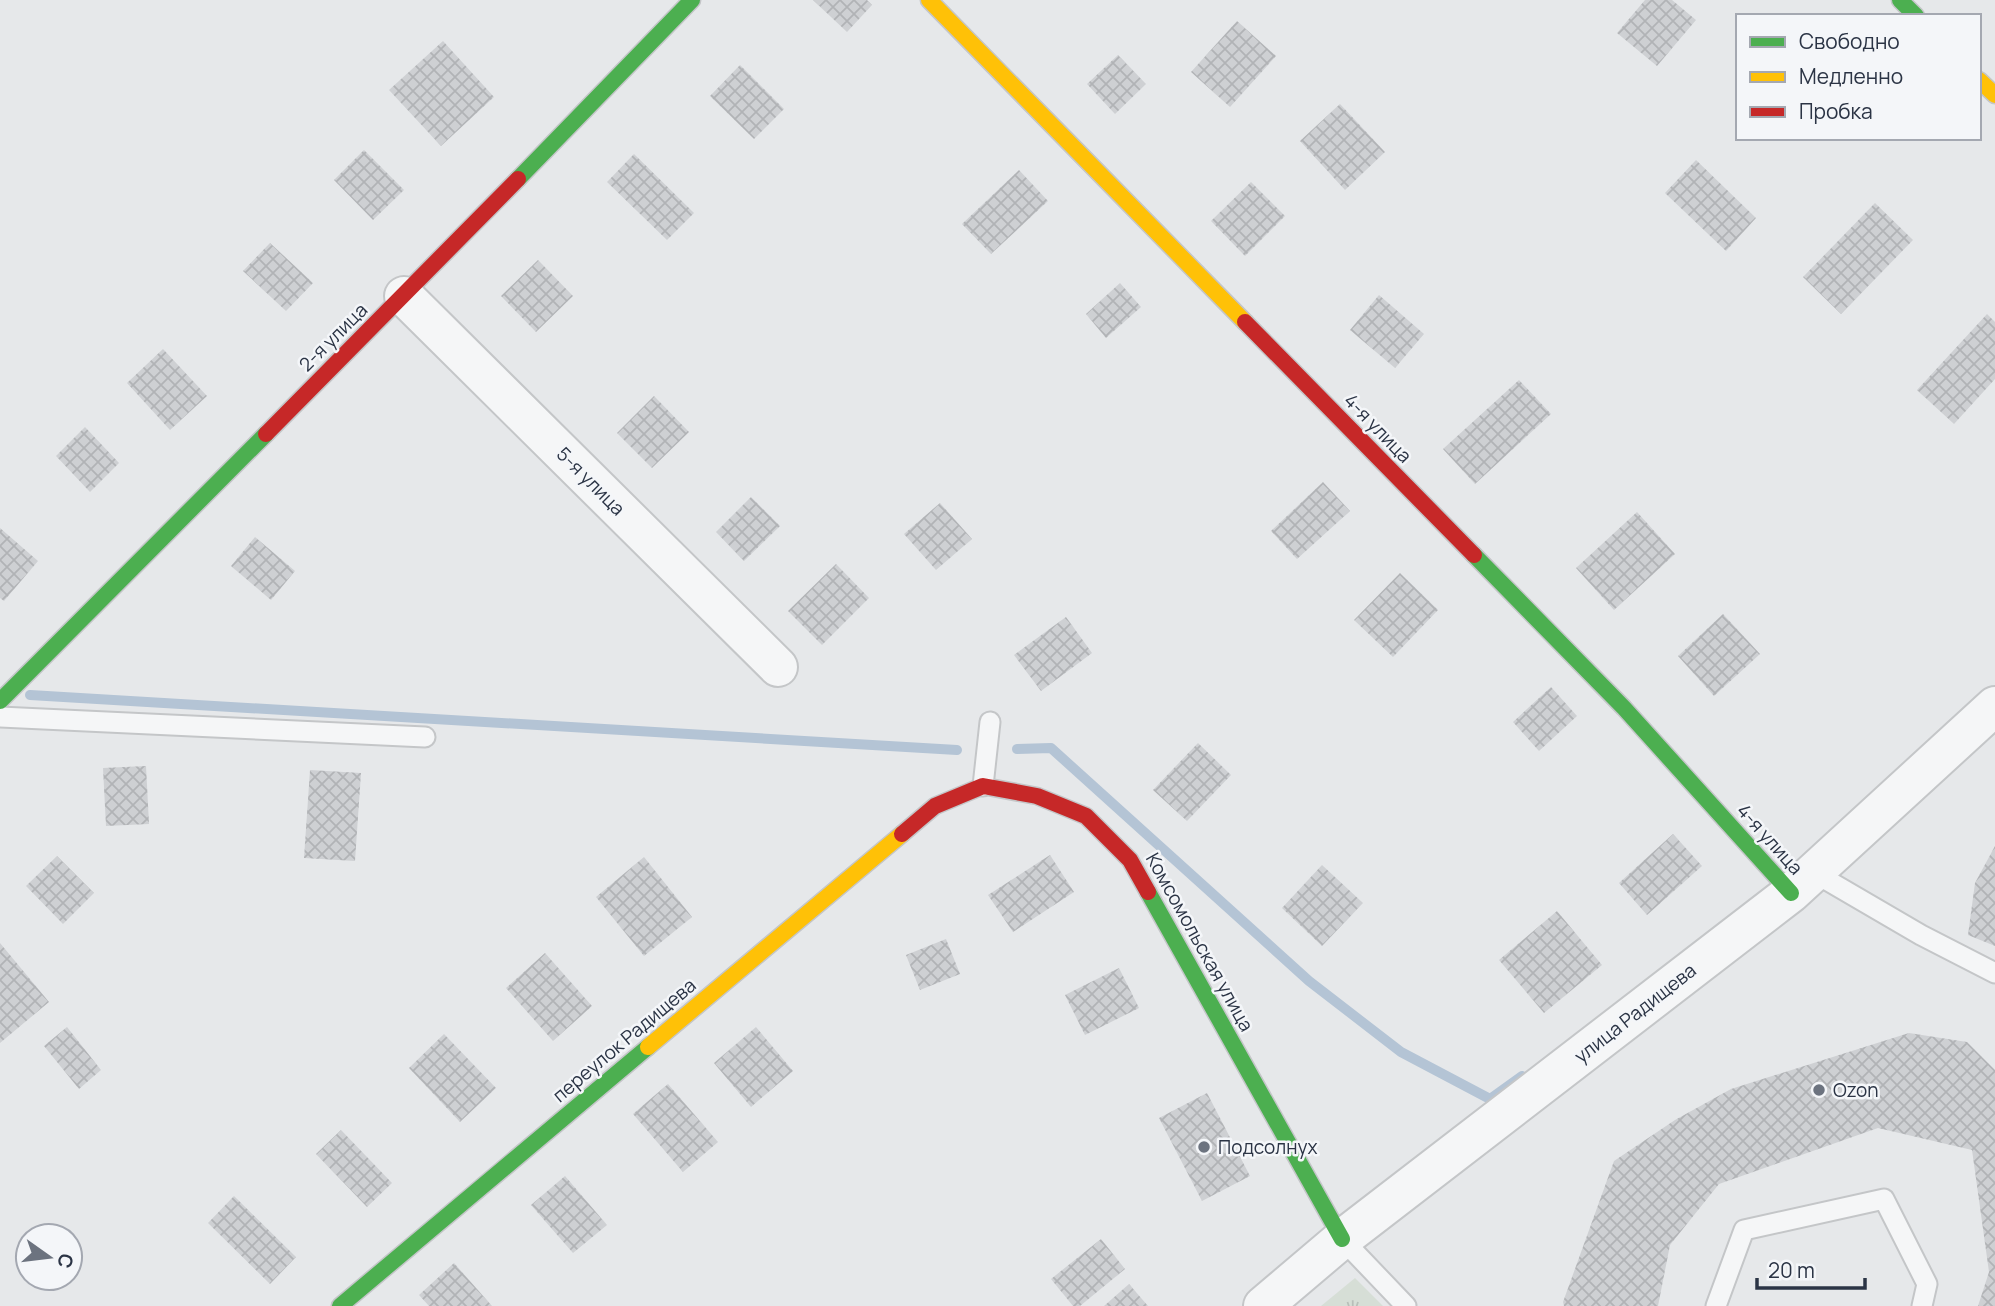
<svg xmlns="http://www.w3.org/2000/svg" width="1995" height="1306" font-family="Manrope,sans-serif">
	<defs>
		<pattern id="grass-tufts" width="24" height="20" patternUnits="userSpaceOnUse" patternTransform="scale(1.75)"><rect width="24" height="20" fill="#d6ded6"/><path d="M3 7l-1-3M5 7V3M7 7l1-3M15 17l-1-3M17 17v-4M19 17l1-3" fill="none" stroke="#b8bfb9"/></pattern>
		<pattern id="building-cross-hatch" width="8" height="8" patternUnits="userSpaceOnUse" patternTransform="scale(1.75)"><rect width="8" height="8" fill="#ced0d3"/><path d="M0 0l8 8M0 8l8-8" fill="none" stroke="#b1b3b6"/></pattern>
	</defs>
	<rect width="100%" height="100%" fill="#e6e8ea"/>
	<polygon fill="url(#grass-tufts)" points="1355,1278 1383,1306 1321,1306"/>
	<g fill="none" stroke-linecap="round" stroke-linejoin="round">
		<g stroke="#b4c4d5" stroke-width="10">
			<polyline points="30,695 957,750"/>
			<polyline points="1017,749 1051,748 1309,981 1401,1052 1490,1099 1522,1076"/>
		</g>
	</g>
	<g fill="url(#building-cross-hatch)">
		<polygon points="813,0 867,0 872,5 847,32"/>
		<polygon points="1645,0 1672,0 1696,20 1657,66 1617,33"/>
		<polygon points="1237,21 1276,56 1230,107 1191,72"/>
		<polygon points="443,41 494,97 441,146 389,90"/>
		<polygon points="1118,55 1146,84 1115,114 1087,84"/>
		<polygon points="740,65 784,109 754,139 710,96"/>
		<polygon points="1340,104 1385,152 1345,190 1300,141"/>
		<polygon points="364,150 404,190 373,220 334,180"/>
		<polygon points="634,154 694,213 667,240 607,182"/>
		<polygon points="1696,160 1756,218 1726,251 1665,193"/>
		<polygon points="1019,170 1048,201 991,254 962,224"/>
		<polygon points="1251,182 1285,216 1245,256 1211,221"/>
		<polygon points="1875,203 1913,240 1841,314 1803,277"/>
		<polygon points="270,243 313,283 286,311 243,271"/>
		<polygon points="538,260 573,296 536,332 501,296"/>
		<polygon points="1120,283 1141,307 1106,338 1086,314"/>
		<polygon points="1379,295 1424,334 1395,368 1350,330"/>
		<polygon points="1987,314 1995,322 1995,379 1954,424 1917,390"/>
		<polygon points="163,349 207,396 170,430 127,383"/>
		<polygon points="1519,380 1551,414 1475,484 1443,449"/>
		<polygon points="654,396 689,432 652,468 617,433"/>
		<polygon points="85,427 119,463 90,492 56,456"/>
		<polygon points="1323,482 1350,511 1297,559 1271,531"/>
		<polygon points="751,497 780,526 744,561 716,532"/>
		<polygon points="940,503 972,539 936,570 904,534"/>
		<polygon points="1637,512 1675,554 1614,610 1576,568"/>
		<polygon points="0,528 38,561 4,601 0,598"/>
		<polygon points="255,537 295,571 271,600 231,566"/>
		<polygon points="836,564 869,598 822,645 788,611"/>
		<polygon points="1400,573 1438,610 1393,657 1354,620"/>
		<polygon points="1723,614 1760,654 1714,696 1678,656"/>
		<polygon points="1066,617 1092,653 1041,691 1014,655"/>
		<polygon points="1551,687 1577,716 1539,751 1513,722"/>
		<polygon points="1198,743 1231,775 1187,821 1153,790"/>
		<polygon points="146,766 149,824 106,826 103,768"/>
		<polygon points="310,770 361,773 355,861 304,858"/>
		<polygon points="1673,834 1702,866 1647,915 1619,883"/>
		<polygon points="1995,846 1995,946 1968,935 1975,883"/>
		<polygon points="1050,855 1074,892 1013,932 988,895"/>
		<polygon points="57,856 94,893 63,924 26,886"/>
		<polygon points="644,857 692,917 644,956 596,897"/>
		<polygon points="1322,865 1363,903 1322,946 1282,908"/>
		<polygon points="1557,911 1602,965 1544,1013 1499,960"/>
		<polygon points="946,939 960,974 920,990 906,955"/>
		<polygon points="0,943 49,1002 0,1043"/>
		<polygon points="545,953 592,1006 553,1041 506,988"/>
		<polygon points="1119,968 1139,1008 1085,1035 1065,995"/>
		<polygon points="67,1027 101,1070 79,1089 44,1046"/>
		<polygon points="756,1027 793,1071 751,1107 714,1063"/>
		<polygon points="1909,1033 1967,1042 1995,1070 1995,1306 1978,1306 1989,1272 1972,1150 1878,1128 1719,1184 1670,1245 1658,1306 1564,1306 1563,1302 1614,1161 1675,1120 1731,1089"/>
		<polygon points="444,1034 496,1088 460,1122 409,1068"/>
		<polygon points="668,1084 718,1142 683,1172 633,1114"/>
		<polygon points="1207,1093 1250,1176 1202,1201 1159,1118"/>
		<polygon points="341,1130 392,1183 367,1207 316,1154"/>
		<polygon points="565,1176 607,1225 573,1253 531,1205"/>
		<polygon points="234,1196 296,1257 270,1284 208,1223"/>
		<polygon points="1101,1239 1125,1269 1080,1306 1073,1306 1051,1279"/>
		<polygon points="454,1263 492,1306 429,1306 419,1295"/>
		<polygon points="1129,1284 1148,1306 1104,1306"/>
	</g>
	<g fill="none" stroke-linecap="round" stroke-linejoin="round">
		<defs>
			<g id="lane">
				<polyline points="0,717 425,737"/>
				<polyline points="983,786 990,722"/>
				<polyline points="1813,872 1921,935 1995,973"/>
				<polyline points="1342,1239 1406,1306"/>
				<polyline points="1716,1306 1744,1230 1884,1199 1927,1284 1922,1306"/>
			</g>
			<g id="street">
				<polyline points="404,296 778,667"/>
				<polyline points="1263,1306 1342,1239 1791,893 1995,706"/>
			</g>
			<g id="fast">
				<polyline points="1900,0 1916,16"/>
				<polyline points="518,179 692,0"/>
				<polyline points="1474,555 1624,708 1791,893"/>
				<polyline points="0,701 266,434"/>
				<polyline points="1148,892 1342,1239"/>
				<polyline points="340,1306 648,1047"/>
			</g>
			<g id="slow">
				<polyline points="929,0 1245,322"/>
				<polyline points="1979,80 1995,95"/>
				<polyline points="648,1047 902,834"/>
			</g>
			<g id="jam">
				<polyline points="1245,322 1474,555"/>
				<polyline points="266,434 518,179"/>
				<polyline points="902,834 935,806 983,786 1037,796 1086,816 1130,860 1148,892"/>
			</g>
		</defs>
		<use href="#lane" stroke="#c4c6c8" stroke-width="23"/>
		<use href="#street" stroke="#c4c6c8" stroke-width="42"/>
		<use href="#fast" stroke="#c4c6c8" stroke-width="19"/>
		<use href="#slow" stroke="#c4c6c8" stroke-width="19"/>
		<use href="#jam" stroke="#c4c6c8" stroke-width="19"/>
		<use href="#lane" stroke="#f5f6f7" stroke-width="19"/>
		<use href="#street" stroke="#f5f6f7" stroke-width="38"/>
		<use href="#fast" stroke="#4caf50" stroke-width="16"/>
		<use href="#slow" stroke="#ffc107" stroke-width="16"/>
		<use href="#jam" stroke="#c62828" stroke-width="16"/>
	</g>
	<g fill="#6c737f" stroke="#f4f6f9" stroke-width="2.5">
		<circle cx="1819" cy="1090" r="7"/>
		<circle cx="1204" cy="1147" r="7"/>
	</g>
	<g text-anchor="middle" dominant-baseline="central" stroke-width="5" stroke-linejoin="round" paint-order="stroke">
		<g font-size="19" fill="#2b3445" stroke="#f4f6f9">
			<text transform="translate(333 337) rotate(-45)">2-я улица</text>
			<text transform="translate(1378 428) rotate(46)">4-я улица</text>
			<text transform="translate(591 481) rotate(45)">5-я улица</text>
			<text transform="translate(1770 839) rotate(48)">4-я улица</text>
			<text transform="translate(1200 942) rotate(61)">Комсомольская улица</text>
			<text transform="translate(1635 1013) rotate(-38)">улица Радищева</text>
			<text transform="translate(624 1040) rotate(-40)">переулок Радищева</text>
		</g>
		<g font-size="19" fill="#2b3445" stroke="#f4f6f9" text-anchor="start">
			<text x="1833" y="1090">Ozon</text>
			<text x="1218" y="1147">Подсолнух</text>
		</g>
	</g>
	<rect x="1736" y="14" width="245" height="126" fill="#f4f6f9" stroke="#a4a8b1" stroke-width="2"/>
	<rect x="1750" y="37" width="35" height="10" fill="#4caf50" stroke="#a4a8b1" stroke-width="2"/>
	<text x="1799" y="49" font-size="21" fill="#2b3445">Свободно</text>
	<rect x="1750" y="72" width="35" height="10" fill="#ffc107" stroke="#a4a8b1" stroke-width="2"/>
	<text x="1799" y="84" font-size="21" fill="#2b3445">Медленно</text>
	<rect x="1750" y="107" width="35" height="10" fill="#c62828" stroke="#a4a8b1" stroke-width="2"/>
	<text x="1799" y="119" font-size="21" fill="#2b3445">Пробка</text>
	<g transform="translate(49 1257) rotate(104)"><circle r="33" fill="#f4f6f9" stroke="#a4a8b1" stroke-width="2"/>
	<path d="M0-5L12 26L0 18L-12 26Z" fill="#6c737f"/>
	<text y="-10" font-size="19" font-weight="bold" text-anchor="middle" fill="#2b3445">С</text>
	</g>
	<path d="M1757 1278v10h108v-10" fill="none" stroke="#2b3445" stroke-width="3.5"/>
	<text x="1768" y="1278" font-size="21" fill="#2b3445" stroke="#f4f6f9" stroke-width="5" paint-order="stroke">20 m</text>
</svg>
